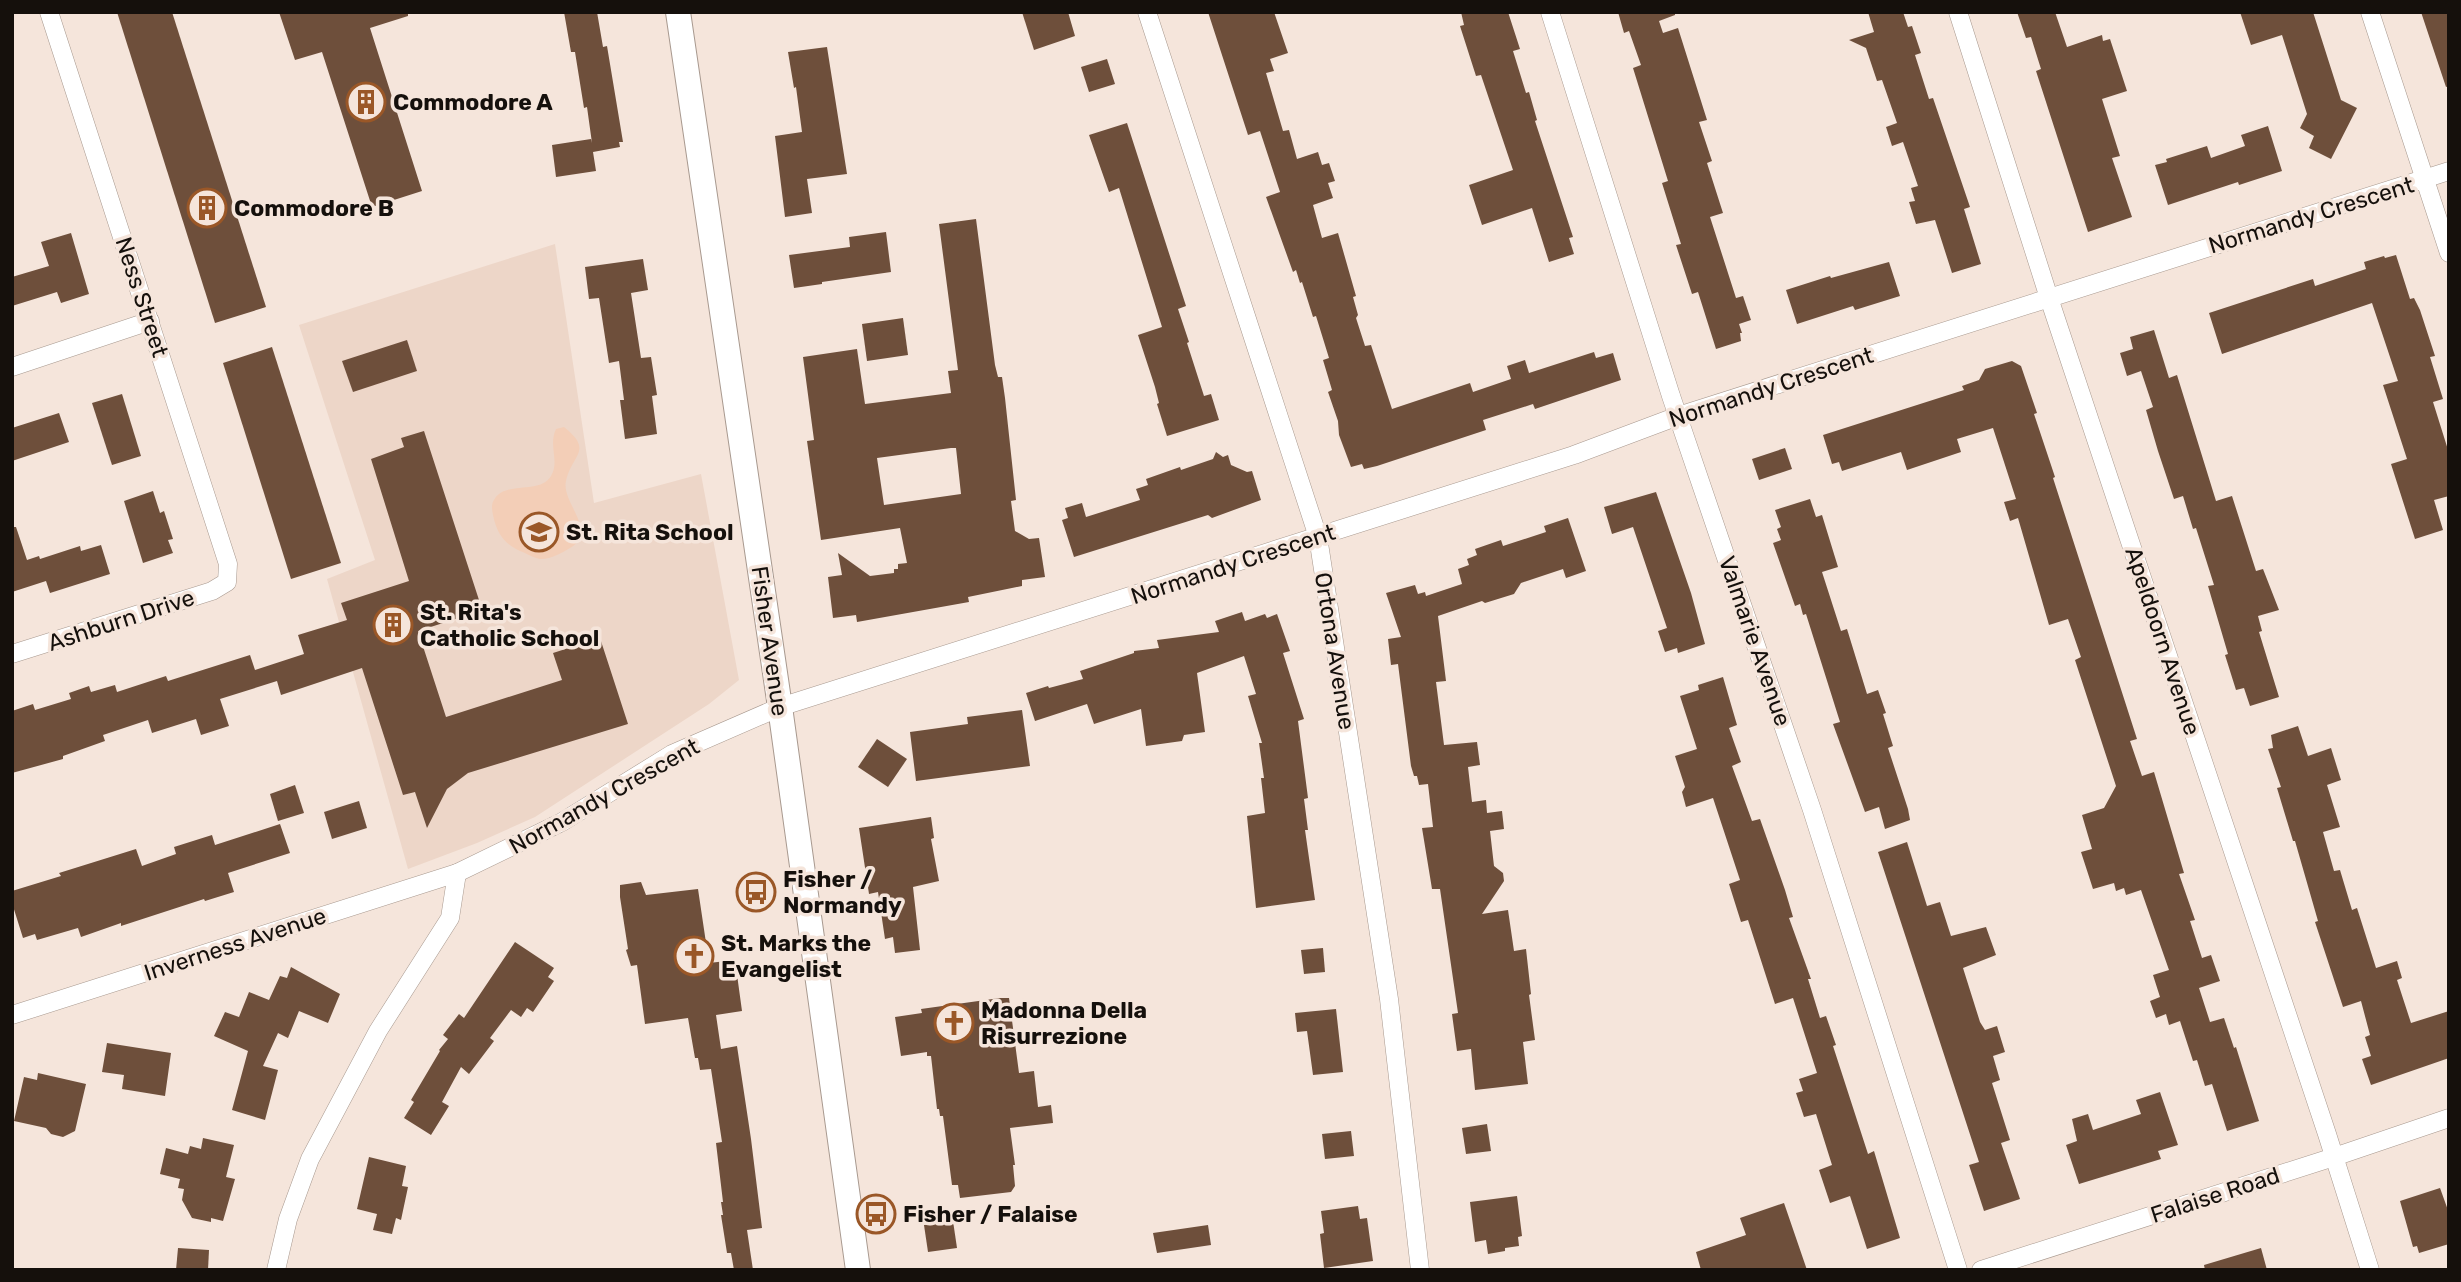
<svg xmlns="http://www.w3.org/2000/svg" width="2461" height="1282" font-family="Rubik,sans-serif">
	<rect width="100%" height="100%" fill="#f5e5db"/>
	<polygon fill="#edd6c8" points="555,244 594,503 701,474 739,680 709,704 535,817 477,843 408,869 327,579 375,560 299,325"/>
	<path fill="#f3ceb7" d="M564,427C594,451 572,454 566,481C561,503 599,531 570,548C562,553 549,560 540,559C535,558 529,555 525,553C506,546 497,535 493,515C492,510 491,504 494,500C505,480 540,495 551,476C560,461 548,446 556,429Z"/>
	<g fill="#6e4f3b" fill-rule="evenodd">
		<polygon points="117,12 172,12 266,307 215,323"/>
		<polygon points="279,12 408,12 408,16 370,28 422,191 372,207 322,52 295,60"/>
		<polygon points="564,12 597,12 603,47 607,46 623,142 619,142 620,147 593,152 596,171 556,177 552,145 591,139 592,143 587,107 584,108 575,52 571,52"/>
		<polygon points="1022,12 1068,12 1075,36 1034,50"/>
		<polygon points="1208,12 1274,12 1288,53 1270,59 1274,71 1266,73 1283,131 1289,130 1297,159 1318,152 1322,165 1329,163 1335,181 1328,183 1333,198 1313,205 1322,238 1338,233 1356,296 1353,297 1358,315 1356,318 1365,346 1371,345 1392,409 1470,383 1473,392 1511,379 1507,366 1525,360 1529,373 1594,352 1596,358 1613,353 1621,380 1535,409 1533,404 1483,420 1486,430 1377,466 1364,469 1362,464 1351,467 1339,435 1338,421 1328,392 1332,390 1323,360 1329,358 1316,316 1313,317 1302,282 1300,283 1296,270 1293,272 1266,197 1280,192 1260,131 1248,135"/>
		<polygon points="1461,12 1508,12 1520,49 1513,51 1526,93 1529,92 1537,120 1535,121 1573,237 1569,238 1574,254 1549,262 1532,208 1482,225 1469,185 1513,170 1481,75 1476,76 1460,26 1464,25"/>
		<polygon points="1618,12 1675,12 1675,15 1659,21 1663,33 1678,28 1707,120 1699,122 1712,161 1707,163 1723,213 1710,217 1736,298 1743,296 1751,320 1739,324 1742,333 1740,333 1741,341 1716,349 1698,292 1692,294 1676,245 1681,244 1662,183 1668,181 1633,68 1641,65 1629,31 1624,33"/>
		<polygon points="1868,12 1903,12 1908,27 1912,26 1921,53 1915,55 1929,99 1933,98 1970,207 1964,209 1981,264 1952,273 1935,220 1916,224 1909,202 1915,201 1911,188 1918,186 1903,142 1892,146 1886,127 1897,123 1882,80 1877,81 1866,48 1849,40 1874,32"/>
		<polygon points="2017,12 2055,12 2067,47 2102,35 2103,41 2110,39 2127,91 2102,99 2120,156 2112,158 2132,217 2088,232 2036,71 2041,69 2031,37 2026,38"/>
		<polygon points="2240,12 2313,12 2341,100 2357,108 2331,159 2309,148 2314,136 2300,128 2307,114 2282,35 2251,45"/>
		<polygon points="2421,12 2449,12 2449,86 2446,87"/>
		<polygon points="827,47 847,174 807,179 812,213 785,217 775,136 802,132 796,87 794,88 788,52"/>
		<polygon points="1107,59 1115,84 1089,92 1081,67"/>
		<polygon points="1127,123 1186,306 1178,309 1189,342 1187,343 1204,396 1211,394 1219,420 1167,436 1157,404 1159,403 1155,387 1138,335 1162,327 1119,188 1109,192 1089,135"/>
		<polygon points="2268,126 2282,171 2239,185 2238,182 2168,205 2155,165 2167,162 2166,159 2207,146 2211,158 2245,146 2241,135"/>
		<path d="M976,219L995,365L998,377H1002L1005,398L1016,500L1011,501L1015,531L1029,539L1039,538L1045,577L1022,580V586L968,597L969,602L857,622L856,615L833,618L828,577L842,575L838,553L870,576L894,573V569H898V564L907,563L900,528L821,540L807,441L814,440L803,357L857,349L865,404L951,393L948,371L958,370L939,224ZM951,448H956L961,494L884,505L877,458Z"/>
		<polygon points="886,232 891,272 822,282 822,284 794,288 789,255 850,247 849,237"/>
		<polygon points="71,233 89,294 61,303 57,292 12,306 12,277 49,266 41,242"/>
		<polygon points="2396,255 2410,299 2414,298 2420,310 2435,356 2430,357 2443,399 2433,402 2449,453 2449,496 2434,500 2443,530 2415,539 2391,464 2407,459 2383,385 2398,381 2372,303 2222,354 2209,313 2313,279 2315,286 2366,269 2364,262 2384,256 2385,258"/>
		<polygon points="643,259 648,290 631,293 641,358 651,357 657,395 652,396 657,434 625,439 620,400 624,400 619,361 609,363 599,298 589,299 585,267"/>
		<polygon points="1889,262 1900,296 1855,310 1853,306 1797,324 1786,290 1830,276 1831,278"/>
		<polygon points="903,318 908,355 867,361 862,324"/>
		<polygon points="2154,330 2169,378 2177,375 2216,501 2232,496 2256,571 2263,569 2279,610 2258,616 2262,631 2259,632 2279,697 2250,706 2244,688 2236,690 2225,655 2228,654 2208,586 2214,585 2196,528 2193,529 2183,496 2174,499 2158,451 2146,410 2153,407 2141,371 2127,376 2120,353 2133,349 2130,337"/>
		<polygon points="407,340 417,371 353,392 342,361"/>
		<polygon points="272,347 341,563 291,579 223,363"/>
		<polygon points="2012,361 2021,366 2037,413 2034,414 2055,477 2053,478 2137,739 2130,741 2142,776 2154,772 2184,873 2179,874 2195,920 2190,921 2202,958 2211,955 2220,981 2199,988 2210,1022 2224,1018 2234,1048 2236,1047 2259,1121 2227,1131 2212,1084 2205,1086 2197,1060 2193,1061 2180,1021 2169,1025 2166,1014 2156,1018 2150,1001 2160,997 2153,975 2169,970 2141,890 2126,895 2124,888 2116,891 2114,883 2093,889 2081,852 2092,849 2082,815 2104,808 2116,786 2075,660 2081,657 2068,619 2049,625 2018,518 2010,521 2004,502 2016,499 1993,428 1957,439 1961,452 1907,470 1901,452 1842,471 1839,462 1832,464 1823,435 1964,390 1962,386 1979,380 1985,369"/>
		<polygon points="122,394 141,456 112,465 92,403"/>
		<polygon points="59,413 69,442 12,461 12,428"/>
		<polygon points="424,431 479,600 459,606 462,617 418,631 446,717 562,680 553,653 600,638 628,724 468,773 447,789 427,828 415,792 403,795 362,668 281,695 277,681 220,699 229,726 201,735 196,719 152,733 148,720 103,735 105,741 63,756 63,759 12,773 12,711 33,704 35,710 71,699 69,693 89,686 91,692 115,685 117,692 166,676 168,681 250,655 255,670 304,654 298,635 347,620 341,603 409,581 371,459 404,447 401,438"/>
		<polygon points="1785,448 1792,469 1759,480 1752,459"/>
		<polygon points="1216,452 1223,457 1228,455 1231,465 1247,472 1252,471 1261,500 1212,518 1208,515 1074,557 1062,520 1068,518 1065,508 1082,503 1086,517 1140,500 1136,489 1148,485 1146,479 1180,467 1181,470 1213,459"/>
		<polygon points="153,491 160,513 164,511 173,539 168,540 173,553 143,563 124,501"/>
		<polygon points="1656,492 1691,593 1705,644 1678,653 1677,648 1665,652 1658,631 1667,628 1633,527 1612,534 1604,507"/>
		<polygon points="1810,499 1816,517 1822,515 1838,567 1822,572 1841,631 1847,629 1867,694 1878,690 1886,713 1883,714 1893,746 1888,748 1908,809 1910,820 1885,829 1879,807 1865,812 1833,724 1840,722 1806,614 1803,615 1800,604 1795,606 1773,543 1781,540 1777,529 1781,527 1775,510"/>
		<polygon points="1568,518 1586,571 1566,578 1563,569 1521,583 1514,594 1485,603 1482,601 1438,616 1446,681 1436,682 1444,745 1477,742 1480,765 1468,767 1472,802 1486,800 1487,813 1502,811 1504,829 1490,831 1494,866 1503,873 1504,881 1482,914 1508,910 1514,951 1526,949 1531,994 1529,995 1535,1040 1523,1042 1528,1084 1475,1090 1471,1049 1457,1051 1452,1014 1458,1013 1440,889 1432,889 1422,828 1433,827 1428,784 1419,785 1417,776 1414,776 1411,766 1398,664 1391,665 1388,639 1401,637 1386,593 1415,585 1418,594 1425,592 1426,596 1462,584 1458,569 1469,565 1467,559 1477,555 1475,549 1501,540 1503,546 1546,532 1544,526"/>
		<polygon points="12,527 16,527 27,560 39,556 40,559 80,546 81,551 101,545 110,574 50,593 46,581 12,592"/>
		<polygon points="1242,612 1245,621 1265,614 1267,618 1277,614 1290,651 1283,653 1304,719 1298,721 1308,798 1304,799 1308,830 1305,830 1315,900 1256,908 1247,816 1265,813 1261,778 1264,778 1259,743 1262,743 1248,696 1256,694 1244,656 1197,673 1205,732 1184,735 1182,741 1146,746 1141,709 1094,724 1087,704 1035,721 1026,693 1048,686 1049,688 1083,679 1080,671 1134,653 1134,651 1159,648 1157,640 1219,632 1215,621"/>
		<polygon points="1723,677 1737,725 1729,728 1741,762 1732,766 1752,821 1760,819 1785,890 1793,917 1789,918 1811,979 1808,979 1820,1018 1826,1016 1836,1045 1833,1046 1868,1154 1874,1151 1900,1238 1867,1249 1850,1196 1830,1203 1819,1170 1832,1165 1816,1114 1804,1117 1796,1093 1803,1091 1799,1079 1817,1073 1793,998 1775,1004 1748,920 1741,922 1729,884 1740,880 1713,798 1686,807 1682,792 1685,787 1675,756 1697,749 1680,696 1699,690 1698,685"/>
		<polygon points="1022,710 1030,766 916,781 910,732 968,724 967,717"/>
		<polygon points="2298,726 2308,756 2331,748 2341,780 2327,785 2340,827 2323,832 2334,871 2340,870 2352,910 2357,908 2376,968 2397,961 2402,978 2397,980 2411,1023 2449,1011 2449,1058 2371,1085 2362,1059 2371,1056 2365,1037 2370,1035 2361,1001 2343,1007 2315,922 2318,921 2295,841 2293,841 2277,788 2281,787 2268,749 2273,748 2271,735"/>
		<polygon points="877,739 907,759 888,787 858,767"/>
		<polygon points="295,785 304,813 278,821 270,794"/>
		<polygon points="359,801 367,828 332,839 324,812"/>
		<polygon points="931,817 934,838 931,839 939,881 913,887 920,950 895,953 893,937 885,939 878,892 869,894 859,828"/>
		<polygon points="280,824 290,853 228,873 234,892 205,901 204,899 121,926 121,923 81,937 78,928 37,940 35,934 23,938 12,903 12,891 61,876 59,873 136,849 142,866 176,854 174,847 212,835 215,845"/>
		<polygon points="1907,842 1927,906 1940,902 1951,936 1986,927 1996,955 1963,968 1980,1022 1985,1030 1997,1026 2005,1052 1993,1056 2000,1080 1992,1083 2010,1140 2001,1143 2020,1199 1984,1211 1969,1165 1979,1162 1878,852"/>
		<polygon points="641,882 646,895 698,889 709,963 735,960 742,1011 716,1015 721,1049 737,1046 751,1139 762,1228 747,1230 753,1270 734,1270 731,1253 727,1253 721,1215 723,1215 721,1202 723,1202 716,1143 722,1142 711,1069 700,1070 698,1058 695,1058 688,1018 645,1024 637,965 631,966 626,950 628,949 620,897 620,885"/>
		<polygon points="515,942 554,968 548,977 554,981 533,1012 527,1008 521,1017 511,1010 490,1038 494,1041 469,1074 461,1067 442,1102 449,1106 431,1135 404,1118 414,1102 411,1100 440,1051 439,1050 448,1039 443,1035 459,1014 464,1018"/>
		<polygon points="1323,948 1325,972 1304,974 1301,950"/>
		<polygon points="291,967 340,994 328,1023 299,1011 288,1038 278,1033 263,1066 278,1070 265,1120 232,1110 248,1051 214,1036 225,1012 239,1017 249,992 269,1000 280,976 287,978"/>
		<polygon points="1000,998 1009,998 1019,1073 1034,1071 1038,1107 1051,1105 1053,1123 1010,1128 1015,1165 1013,1165 1015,1186 1011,1192 960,1198 958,1185 952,1185 943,1116 940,1116 939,1109 937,1109 931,1056 927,1056 927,1052 901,1056 895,1017 922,1013 921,1009"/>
		<polygon points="1336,1009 1343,1072 1313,1075 1307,1031 1297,1032 1295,1013"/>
		<polygon points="107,1043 171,1053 165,1096 122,1089 124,1075 102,1072"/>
		<polygon points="38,1073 86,1084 75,1131 63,1137 51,1134 46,1128 14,1121 24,1077 37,1080"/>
		<polygon points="2160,1092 2178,1145 2158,1151 2161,1159 2079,1184 2066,1145 2077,1141 2072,1119 2088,1114 2093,1130 2141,1114 2136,1100"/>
		<polygon points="1487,1124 1491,1151 1466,1154 1462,1128"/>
		<polygon points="1351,1131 1354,1156 1325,1159 1322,1134"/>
		<polygon points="203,1138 234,1145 226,1177 235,1179 223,1221 211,1218 211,1222 192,1218 182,1200 184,1189 178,1188 180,1179 160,1174 166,1148 188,1154 190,1146 201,1149"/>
		<polygon points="369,1157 406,1166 402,1186 408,1187 401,1220 396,1218 392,1234 373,1230 377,1214 357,1209"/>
		<polygon points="2440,1188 2449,1213 2449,1244 2419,1253 2417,1246 2413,1247 2400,1201"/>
		<polygon points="1517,1196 1522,1236 1518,1237 1519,1246 1505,1248 1505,1251 1488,1254 1486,1240 1475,1242 1470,1202"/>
		<polygon points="1784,1203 1807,1270 1701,1270 1696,1252 1746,1235 1740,1218"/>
		<polygon points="1358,1206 1360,1219 1367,1218 1373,1261 1324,1268 1320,1234 1324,1233 1321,1211"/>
		<polygon points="953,1221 957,1248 928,1252 924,1225"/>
		<polygon points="1208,1225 1211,1245 1157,1253 1153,1233"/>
		<polygon points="178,1248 209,1250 208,1270 176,1270"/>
		<polygon points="2261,1248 2267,1270 2205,1270 2204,1265"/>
	</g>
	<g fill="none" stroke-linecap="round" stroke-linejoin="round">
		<defs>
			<g id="street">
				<polyline points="1147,12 1318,537 1389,999 1420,1270"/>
				<polyline points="1550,12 1671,396 1812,810 1958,1270"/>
				<polyline points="1958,12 2049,298 2327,1134 2370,1270"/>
				<polyline points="2370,12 2449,253"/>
				<polyline points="12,367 150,321"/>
				<polyline points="12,654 212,591 227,582 228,564 49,12"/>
				<polyline points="12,1015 457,873 562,822 672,754 780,707 1574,455 1678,416 2449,171"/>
				<polyline points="276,1270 288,1219 310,1159 378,1031 450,918 457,873"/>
				<polyline points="1981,1270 2334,1157 2449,1118"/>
			</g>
			<polyline id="secondary" points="678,12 780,707 858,1270"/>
		</defs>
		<use href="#street" stroke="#a8998f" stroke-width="19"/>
		<use href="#secondary" stroke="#a8998f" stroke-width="26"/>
		<use href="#street" stroke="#fff" stroke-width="18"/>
		<use href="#secondary" stroke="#fff" stroke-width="24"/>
	</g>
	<defs>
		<symbol id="building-ring" viewBox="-11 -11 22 22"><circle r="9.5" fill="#f5e5db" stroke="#9a5727" stroke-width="1.5"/><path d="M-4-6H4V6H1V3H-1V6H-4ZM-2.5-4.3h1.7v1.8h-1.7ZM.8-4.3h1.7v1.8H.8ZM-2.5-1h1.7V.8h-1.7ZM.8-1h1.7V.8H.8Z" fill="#9a5727"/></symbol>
		<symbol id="school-ring" viewBox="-11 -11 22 22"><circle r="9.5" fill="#f5e5db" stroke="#9a5727" stroke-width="1.5"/><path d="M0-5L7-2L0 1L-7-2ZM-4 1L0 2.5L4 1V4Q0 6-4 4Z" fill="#9a5727"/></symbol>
		<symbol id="bus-ring" viewBox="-11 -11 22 22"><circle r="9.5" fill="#f5e5db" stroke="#9a5727" stroke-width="1.5"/><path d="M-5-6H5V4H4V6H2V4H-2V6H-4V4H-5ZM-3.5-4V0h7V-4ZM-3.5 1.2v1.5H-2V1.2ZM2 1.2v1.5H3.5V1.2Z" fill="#9a5727"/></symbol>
		<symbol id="church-ring" viewBox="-11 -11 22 22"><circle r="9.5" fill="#f5e5db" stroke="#9a5727" stroke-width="1.5"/><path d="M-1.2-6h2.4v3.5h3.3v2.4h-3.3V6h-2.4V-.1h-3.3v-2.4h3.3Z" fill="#9a5727"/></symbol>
	</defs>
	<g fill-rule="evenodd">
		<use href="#building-ring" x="344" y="80" width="44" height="44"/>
		<use href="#building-ring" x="185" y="186" width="44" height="44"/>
		<use href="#school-ring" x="517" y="510" width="44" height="44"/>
		<use href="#building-ring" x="371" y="603" width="44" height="44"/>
		<use href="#bus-ring" x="734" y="870" width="44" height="44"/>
		<use href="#church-ring" x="672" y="934" width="44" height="44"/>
		<use href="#church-ring" x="932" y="1001" width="44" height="44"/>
		<use href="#bus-ring" x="854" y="1192" width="44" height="44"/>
	</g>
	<g text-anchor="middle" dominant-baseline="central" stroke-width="7" stroke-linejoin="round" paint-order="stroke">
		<g font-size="23" font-weight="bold" fill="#15100c" stroke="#f5e5db" text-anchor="start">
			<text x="393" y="102">Commodore A</text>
			<text x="234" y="208">Commodore B</text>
			<text x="566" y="532">St. Rita School</text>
			<text x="420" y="612">St. Rita's<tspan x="420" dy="26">Catholic School</tspan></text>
			<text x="783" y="879">Fisher /<tspan x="783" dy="26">Normandy</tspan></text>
			<text x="721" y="943">St. Marks the<tspan x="721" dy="26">Evangelist</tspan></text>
			<text x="981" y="1010">Madonna Della<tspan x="981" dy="26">Risurrezione</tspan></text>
			<text x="903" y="1214">Fisher / Falaise</text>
		</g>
		<g font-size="23" fill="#15100c" stroke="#f5e5db">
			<text transform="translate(2311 215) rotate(-17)">Normandy Crescent</text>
			<text transform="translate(142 297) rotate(72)">Ness Street</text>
			<text transform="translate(1771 387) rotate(-18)">Normandy Crescent</text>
			<text transform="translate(1233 564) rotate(-18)">Normandy Crescent</text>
			<text transform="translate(121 620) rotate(-18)">Ashburn Drive</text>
			<text transform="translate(770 641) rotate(82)">Fisher Avenue</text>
			<text transform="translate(1755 641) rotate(71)">Valmarie Avenue</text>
			<text transform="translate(2163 641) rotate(72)">Apeldoorn Avenue</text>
			<text transform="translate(1335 651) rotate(81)">Ortona Avenue</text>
			<text transform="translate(604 796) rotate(-29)">Normandy Crescent</text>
			<text transform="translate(235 944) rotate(-18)">Inverness Avenue</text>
			<text transform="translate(2215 1195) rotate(-18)">Falaise Road</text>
		</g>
	</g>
	<rect width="2461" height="1282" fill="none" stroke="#15100c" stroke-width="28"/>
</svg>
